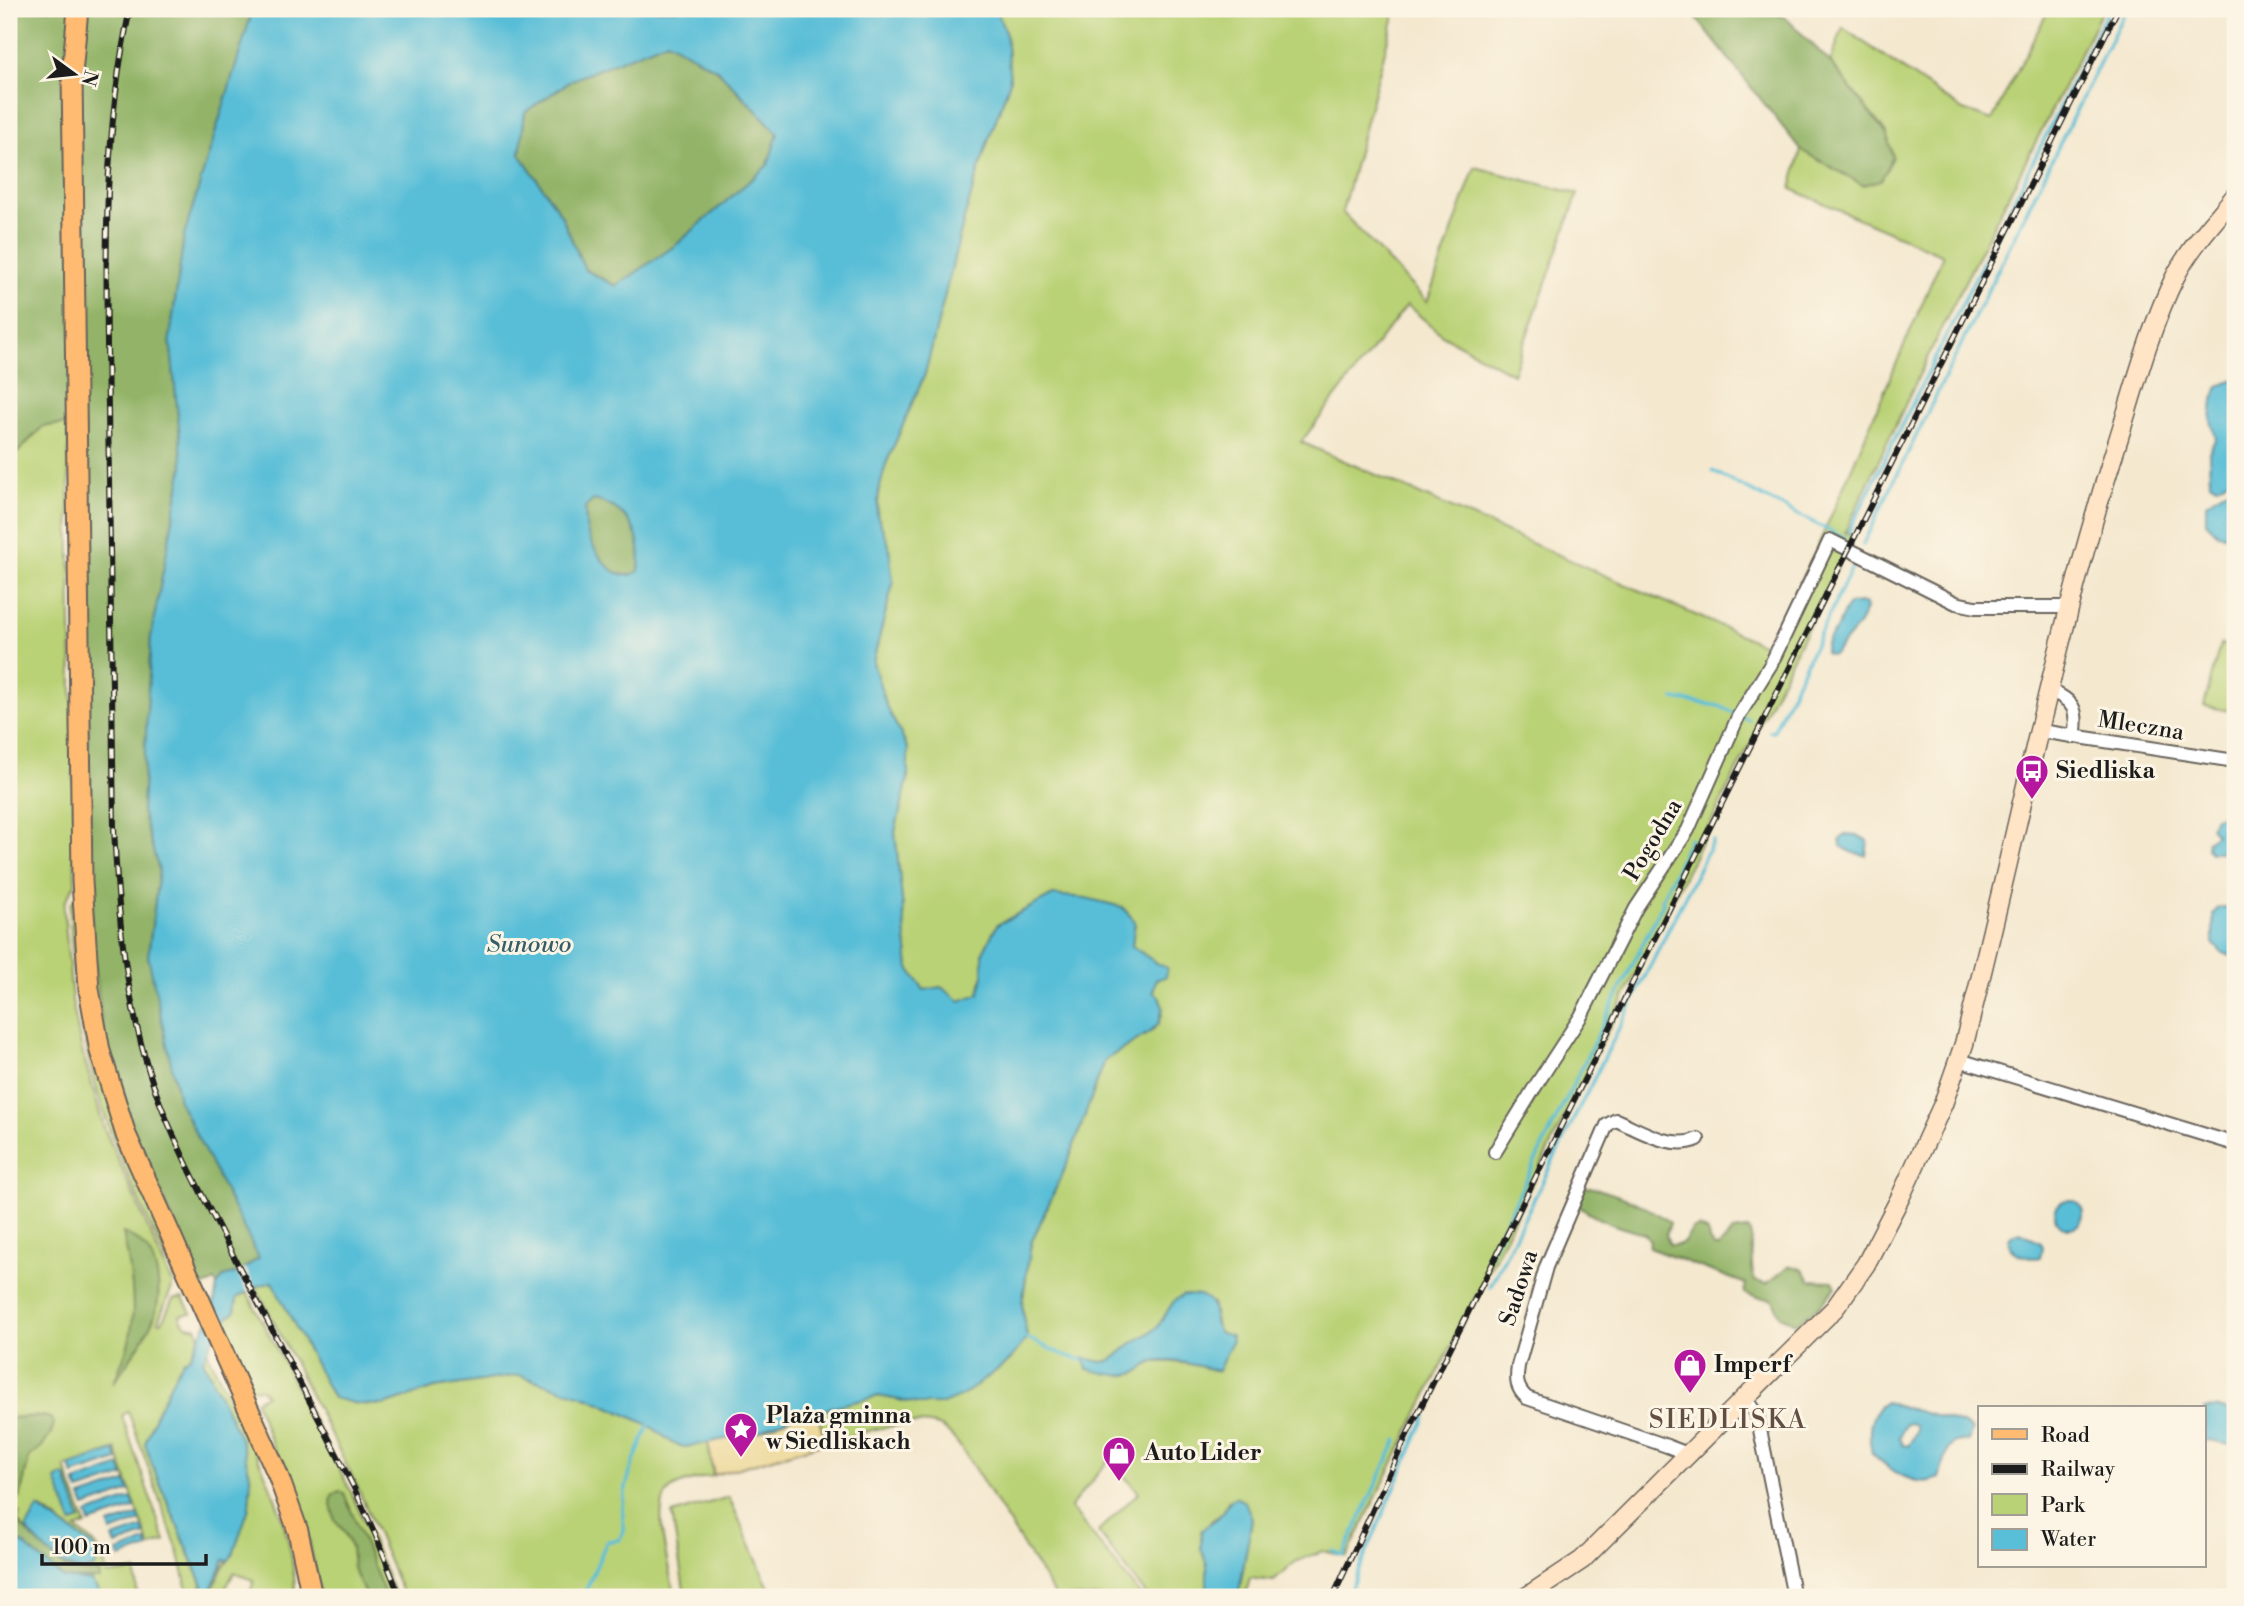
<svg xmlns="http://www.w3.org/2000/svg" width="2244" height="1606" font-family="'Libre Bodoni',serif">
	<rect width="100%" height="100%" fill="#fcf5e5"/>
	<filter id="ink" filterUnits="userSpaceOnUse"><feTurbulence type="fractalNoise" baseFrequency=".0143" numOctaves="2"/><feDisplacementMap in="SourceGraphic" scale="14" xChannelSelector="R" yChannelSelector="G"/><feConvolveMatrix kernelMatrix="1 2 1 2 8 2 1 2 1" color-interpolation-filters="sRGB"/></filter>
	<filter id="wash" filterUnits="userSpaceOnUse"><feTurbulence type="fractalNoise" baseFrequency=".00686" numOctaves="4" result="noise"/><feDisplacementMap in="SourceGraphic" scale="28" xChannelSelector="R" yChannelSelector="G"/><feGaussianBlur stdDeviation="1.57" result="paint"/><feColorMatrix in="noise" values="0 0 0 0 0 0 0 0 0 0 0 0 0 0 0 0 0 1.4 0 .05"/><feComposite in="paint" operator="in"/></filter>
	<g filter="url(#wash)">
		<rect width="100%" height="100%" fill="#f4e8cf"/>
		<g fill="#bad276" stroke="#6b7749" stroke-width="2" fill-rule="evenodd">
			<path d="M996,9H1396L1342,212L1427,302L1475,167L1578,194L1513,374L1442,335L1407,305L1301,442L1766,646L1815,553L1943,255L1791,189L1801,150L1863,185L1887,134L1830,62L1843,28L1963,110L1992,120L2049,9H2103L1941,329L1845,532L1853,536L1347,1556L1322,1551L1295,1562L1274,1581L1250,1578L1245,1597H1238L1252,1519L1228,1501L1223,1513L1211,1521L1201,1548L1207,1565V1597H1148L1098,1532L1139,1492L1109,1460L1070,1507L1142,1597H1056L962,1449C955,1440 949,1431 938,1426C913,1416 852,1435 825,1443L818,1414L831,1407L879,1396L919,1404L962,1396L1009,1361L1027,1338L1022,1304L1031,1243L1069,1159L1105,1060L1150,1032L1158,1025L1162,1015L1163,1007L1153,992L1156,979L1167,968L1156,963L1132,946L1135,921L1053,895L997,925L983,952V975L979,994L960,1002L941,987L924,990L909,968L895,832L908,779V749L886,705L873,662L878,638L889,545L877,515L879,490L886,464L925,374L965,215L986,147L1010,81L1006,35ZM1174,1301L1212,1302L1218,1332L1221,1334L1218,1371L1191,1364L1172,1362H1154L1145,1366L1087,1369L1084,1358L1102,1362L1111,1361L1131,1344L1157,1328Z"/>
			<path d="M68,424L75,884L65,902L64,910L72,1000L81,1047L104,1128L172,1283V1288L158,1321L162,1322L173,1299L183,1298L191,1313L180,1315C182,1324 187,1328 196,1327L200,1336L190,1357L178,1369L155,1416L145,1444L156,1475L202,1584L197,1597H189L179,1554L128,1411L122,1416L165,1541L150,1547L116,1449L65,1467L86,1525L76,1529C98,1544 102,1549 107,1575L136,1571L137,1597H103L96,1587L63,1578L13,1539L20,1513L9,1510V1483L20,1497L29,1457L42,1446L51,1434L42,1416L9,1418V454H16L43,426ZM38,1508L45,1511L92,1545L66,1567L34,1538Z"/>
			<polygon points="2220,644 2235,648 2235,712 2204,706"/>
			<path d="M76,898L189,1295L178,1285C151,1226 121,1166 101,1104C82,1041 72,976 70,910L71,903Z"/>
			<path d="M272,1281L333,1398L384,1405L435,1388L519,1375L592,1399L649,1425L675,1444L685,1447L708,1442L713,1476C700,1479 682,1481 671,1489C649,1505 671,1574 675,1597H404L357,1486L256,1287Z"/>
			<polygon points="247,1292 350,1490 396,1597 321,1597 309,1540 255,1401 266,1395 261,1389 249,1388 220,1324 235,1311 237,1298"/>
			<path d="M207,1351C241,1427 296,1513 295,1597H249L254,1580L234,1573L224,1591L219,1589L215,1597H209L223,1567L233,1554L251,1479L241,1440L203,1360Z"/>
			<polygon points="729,1497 773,1597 685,1597 672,1514"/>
		</g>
		<g fill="#93b467" stroke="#586842" stroke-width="2">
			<polygon points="9,9 253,9 184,236 170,338 183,466 151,635 142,811 159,871 148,957 259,1258 237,1273 223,1277 217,1286 215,1281 202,1287 128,1119 104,1039 91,934 83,423 43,426 16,454 9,454"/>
			<polygon points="1696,9 1763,9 1785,17 1830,62 1887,135 1893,157 1881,180 1863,185 1801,150 1697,19"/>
			<polygon points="667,41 717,70 778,133 768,165 676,245 616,286 585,270 561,215 520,154 525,112 572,80"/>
			<path d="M594,499C630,509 643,535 639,571C616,586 596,555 588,535C585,527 586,516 585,507Z"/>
			<path d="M1590,1187C1619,1195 1646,1204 1670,1223L1666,1235L1670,1245C1684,1246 1686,1241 1692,1229L1699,1227L1708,1232L1709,1240L1714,1247H1719L1733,1231L1748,1229C1756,1242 1748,1266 1755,1281L1767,1284L1789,1266L1803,1269L1810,1280L1833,1281L1836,1287L1821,1305L1796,1323L1780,1316L1773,1300C1762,1296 1756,1299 1744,1293L1746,1284L1649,1248L1650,1241L1645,1234C1619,1228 1588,1218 1570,1198L1573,1190Z"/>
			<path d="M123,1233C127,1235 133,1237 137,1240C160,1256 163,1296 153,1320C143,1343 126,1364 113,1384C119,1369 127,1353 130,1337C137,1304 130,1265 123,1233Z"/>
			<polygon points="42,1416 50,1418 54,1423 51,1434 42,1446 29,1457 20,1498 9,1483 9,1418"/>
			<polygon points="339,1491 344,1493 386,1597 366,1597 353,1568 351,1548 344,1531 335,1521 331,1505 332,1495"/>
			<polygon points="9,1513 34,1539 66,1568 83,1573 99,1572 100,1579 63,1578 22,1543 9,1539"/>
		</g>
		<polygon fill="#eeda9e" stroke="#857b5d" stroke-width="2" points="801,1413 818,1414 825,1443 714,1475 708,1442 756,1433"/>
		<g fill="#59bed7" stroke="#3a6d7a" stroke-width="2" fill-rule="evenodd">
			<path d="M253,9H996L1006,35L1010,81L986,147L965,215L925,374L886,464L879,490L877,515L889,545L893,584L873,662L886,705L908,749V779L895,832L909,968L924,990L941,987L960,1001L979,994L983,975V952L997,925L1053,895L1086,898L1122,907L1135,921L1132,946L1156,963L1167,968L1166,977L1156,979L1153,992L1159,996L1163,1007L1159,1023L1150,1032L1105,1060L1069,1159L1031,1243L1022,1304L1027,1338L1009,1361L962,1396L943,1404H919L879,1396L831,1407L818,1414L800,1413L756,1433L685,1447L674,1444L649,1425L592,1399L519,1375L435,1388L384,1405L357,1404L333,1398L272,1282L256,1287L237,1298L235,1311L220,1324L203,1360L241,1440L251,1479L249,1508L233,1554L228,1561L224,1560L222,1565L208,1597H199L203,1585L156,1475L145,1444L155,1416L178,1369L183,1361L190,1357L213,1310L217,1286L223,1277L237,1273L259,1258L179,1101L148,956L159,871L142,811L151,635L183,466L170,338L184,236ZM667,41L718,70L778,133L768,165L676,245L616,286L585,270L561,215L520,154L525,112L572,80ZM594,500C630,509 643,535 639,571C616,586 596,555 588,535C585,527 586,516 585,507Z"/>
			<polygon points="2235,380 2235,475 2218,486 2210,483 2209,452 2216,438 2211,421 2213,400 2218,386"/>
			<polygon points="2235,484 2235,537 2218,534 2206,522 2206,503"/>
			<path d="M1864,603L1866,609L1858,626L1835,653L1832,655L1825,653C1825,637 1832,637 1838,626C1842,617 1843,611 1850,604Z"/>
			<polygon points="2220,816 2227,818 2230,824 2221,852 2211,852 2207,848 2207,841 2216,834 2210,827 2215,817"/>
			<polygon points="1845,834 1857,835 1868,841 1866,855 1853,853 1841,846 1840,840"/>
			<polygon points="2225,907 2235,909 2235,958 2221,952 2213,943 2213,914 2218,908"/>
			<circle cx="2069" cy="1214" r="14"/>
			<path d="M2020,1232L2041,1242L2043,1248L2040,1257C2018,1262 1994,1239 2020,1232Z"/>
			<path d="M1183,1295C1219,1294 1209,1305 1218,1332L1231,1336L1232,1341L1218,1371C1198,1366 1175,1358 1154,1362C1145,1364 1142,1371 1136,1373C1121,1379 1101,1372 1087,1369L1084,1358L1102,1362L1111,1361L1131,1344L1157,1328L1174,1301Z"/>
			<path d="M1886,1402L1963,1424L1972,1430L1968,1441L1955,1442L1949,1447L1939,1478C1916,1490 1888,1469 1872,1453C1868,1436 1868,1411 1886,1402ZM1911,1423L1916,1426V1433L1908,1446L1902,1445L1899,1437L1906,1424Z"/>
			<polygon points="2219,1408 2235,1412 2235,1446 2204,1440 2204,1409"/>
			<polygon points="115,1450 118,1460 73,1475 70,1466"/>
			<polygon points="120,1466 124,1476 79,1491 75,1482"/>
			<polygon points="63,1475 66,1477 81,1520 72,1523 56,1480"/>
			<polygon points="126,1482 130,1491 85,1507 81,1497"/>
			<path d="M1235,1497L1245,1502L1252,1519L1238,1597H1207V1565L1201,1548V1531C1207,1524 1219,1519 1224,1511C1228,1504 1227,1502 1235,1497Z"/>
			<polygon points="132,1498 135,1508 90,1523 87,1514"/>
			<path d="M38,1508L92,1545L98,1555L95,1567C69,1580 42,1547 26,1529Z"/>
			<polygon points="139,1515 141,1521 111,1532 109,1525"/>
			<polygon points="143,1528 145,1535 116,1545 113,1538"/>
			<polygon points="9,1539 22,1543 63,1578 91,1581 103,1597 9,1597"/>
			<polygon points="146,1541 149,1548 120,1558 118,1552"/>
		</g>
		<polygon fill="#f4e8cf" points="245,1268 255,1288 248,1293 237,1272"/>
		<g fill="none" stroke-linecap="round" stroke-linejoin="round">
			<g stroke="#59bed7" stroke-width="3.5">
				<polyline points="1712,471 1840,536 1845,537"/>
				<polyline points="1849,531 2109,9"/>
				<polyline points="1863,544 2126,9"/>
				<polyline points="1674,699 1719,706 1749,720"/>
				<polyline points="1770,731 1773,732 1854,563"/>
				<polyline points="1488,1257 1663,903 1662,899 1690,838"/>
				<polyline points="1490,1287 1713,840"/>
				<polyline points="1027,1338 1064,1355 1083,1360"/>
				<polyline points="1333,1551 1343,1555 1397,1440"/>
				<path d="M583,1597L607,1541L619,1540C626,1531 622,1518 623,1507C625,1478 638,1452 649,1425"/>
				<polyline points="1347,1597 1426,1415"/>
			</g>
		</g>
	</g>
	<g filter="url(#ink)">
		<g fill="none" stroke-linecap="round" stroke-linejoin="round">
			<defs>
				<g id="street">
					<path d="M2048,690C2074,700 2079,710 2074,737"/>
					<polyline points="2040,731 2235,761"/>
					<polyline points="1959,1060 2235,1144"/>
					<polyline points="1495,1152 1538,1082 1581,1016 1636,908 1688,830 1738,717 1771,664 1830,540 1956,603 1975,607 2068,607"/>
					<polyline points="1745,1398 1757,1415 1794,1597"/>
					<path d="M1683,1459L1680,1451L1667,1446L1527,1398C1516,1388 1516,1380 1518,1366L1546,1267L1607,1125L1616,1120C1640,1130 1672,1151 1698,1139"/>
				</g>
				<path id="secondary" d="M1526,1597L1582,1560L1835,1308L1866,1264L1900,1198L1943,1104L1964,1044C2015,847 2052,647 2114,453C2133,394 2148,332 2175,277C2190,247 2214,222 2235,196"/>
				<polyline id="primary" points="78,9 72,74 82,881 89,989 100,1051 126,1135 278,1475 298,1531 312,1597"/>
			</defs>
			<use href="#street" stroke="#68635b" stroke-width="16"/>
			<use href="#secondary" stroke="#68635b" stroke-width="21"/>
			<use href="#primary" stroke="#68635b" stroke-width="23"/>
			<use href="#street" stroke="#fff" stroke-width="12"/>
			<use href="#secondary" stroke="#ffe4c6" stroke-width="18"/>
			<use href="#primary" stroke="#ffbb71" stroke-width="19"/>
			<defs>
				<g id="rail">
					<path d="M130,9C101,141 106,275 108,409C110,549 112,688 114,827C118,914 125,1001 153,1084C174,1144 205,1200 234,1257C274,1334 315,1410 354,1488L376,1536L400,1597"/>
					<polyline points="1333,1597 1406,1437 2118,9"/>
				</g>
			</defs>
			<use href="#rail" stroke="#1c1c1c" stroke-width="6"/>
			<use href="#rail" stroke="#fcf5e5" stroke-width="3.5" stroke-dasharray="10" stroke-linecap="butt"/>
		</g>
	</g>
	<defs>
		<symbol id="bus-pin" viewBox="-11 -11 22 30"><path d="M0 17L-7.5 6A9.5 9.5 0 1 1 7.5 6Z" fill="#b5179e" stroke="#fcf5e5"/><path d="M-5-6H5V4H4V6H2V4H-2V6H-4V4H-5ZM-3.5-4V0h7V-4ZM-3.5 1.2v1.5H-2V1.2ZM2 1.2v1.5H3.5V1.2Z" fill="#fff"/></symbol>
		<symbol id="shop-pin" viewBox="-11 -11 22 30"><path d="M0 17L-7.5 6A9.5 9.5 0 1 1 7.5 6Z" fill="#b5179e" stroke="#fcf5e5"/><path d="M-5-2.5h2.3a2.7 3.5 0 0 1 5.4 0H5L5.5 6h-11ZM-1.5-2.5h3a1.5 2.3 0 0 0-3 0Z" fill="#fff"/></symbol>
		<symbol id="sight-pin" viewBox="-11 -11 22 30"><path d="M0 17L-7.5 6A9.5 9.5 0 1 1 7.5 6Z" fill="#b5179e" stroke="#fcf5e5"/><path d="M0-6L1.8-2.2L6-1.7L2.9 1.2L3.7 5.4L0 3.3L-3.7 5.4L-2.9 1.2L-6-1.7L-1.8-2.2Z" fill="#fff"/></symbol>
	</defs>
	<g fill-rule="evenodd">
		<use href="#bus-pin" x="2013" y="752" width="38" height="52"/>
		<use href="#shop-pin" x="1671" y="1346" width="38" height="52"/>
		<use href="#sight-pin" x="722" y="1410" width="38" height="52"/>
		<use href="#shop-pin" x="1100" y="1434" width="38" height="52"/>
	</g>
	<g text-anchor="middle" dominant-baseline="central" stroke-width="6" stroke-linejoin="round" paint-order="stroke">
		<g font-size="23" fill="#1c1c1c" stroke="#fcf5e5">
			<text transform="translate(2141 726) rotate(9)">Mleczna</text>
			<text transform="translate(1653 840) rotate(-59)">Pogodna</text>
			<text transform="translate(1519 1288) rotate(-72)">Sadowa</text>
		</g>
		<g font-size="23" font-weight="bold" fill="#1c1c1c" stroke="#fcf5e5" text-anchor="start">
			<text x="2056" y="771">Siedliska</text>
			<text x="1714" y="1365">Imperf</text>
			<text x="766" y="1416">Plaża gminna<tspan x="766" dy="26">w Siedliskach</tspan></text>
			<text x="1144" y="1453">Auto Lider</text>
		</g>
		<g font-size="24" font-style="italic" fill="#345d67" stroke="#fcf5e5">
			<text x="529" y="945">Sunowo</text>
		</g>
		<g font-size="26" letter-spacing="2" fill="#634e43" stroke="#fcf5e5">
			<text x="1728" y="1420">SIEDLISKA</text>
		</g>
	</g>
	<rect width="2244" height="1606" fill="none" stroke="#fcf5e5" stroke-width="35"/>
	<rect x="1978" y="1406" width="228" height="161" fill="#fcf5e5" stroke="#a29e95" stroke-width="2"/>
	<rect x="1992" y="1429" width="35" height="10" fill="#ffbb71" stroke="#a29e95" stroke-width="2"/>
	<text x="2041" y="1442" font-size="21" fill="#1c1c1c">Road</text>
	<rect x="1992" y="1464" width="35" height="10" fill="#1c1c1c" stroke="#a29e95" stroke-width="2"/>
	<text x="2041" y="1476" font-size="21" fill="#1c1c1c">Railway</text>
	<rect x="1992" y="1494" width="35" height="21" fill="#bad276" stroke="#a29e95" stroke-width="2"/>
	<text x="2041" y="1512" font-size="21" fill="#1c1c1c">Park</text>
	<rect x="1992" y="1529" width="35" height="21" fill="#59bed7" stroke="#a29e95" stroke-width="2"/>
	<text x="2041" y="1546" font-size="21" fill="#1c1c1c">Water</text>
	<g transform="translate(74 74) rotate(105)" stroke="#fcf5e5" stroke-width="5" paint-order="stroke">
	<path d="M0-5L12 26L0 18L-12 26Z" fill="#1c1c1c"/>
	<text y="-10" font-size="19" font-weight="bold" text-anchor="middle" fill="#1c1c1c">N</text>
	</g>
	<path d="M42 1554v10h164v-10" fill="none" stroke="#1c1c1c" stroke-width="3.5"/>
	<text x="52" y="1554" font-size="21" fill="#1c1c1c" stroke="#fcf5e5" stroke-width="5" paint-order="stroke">100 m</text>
</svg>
